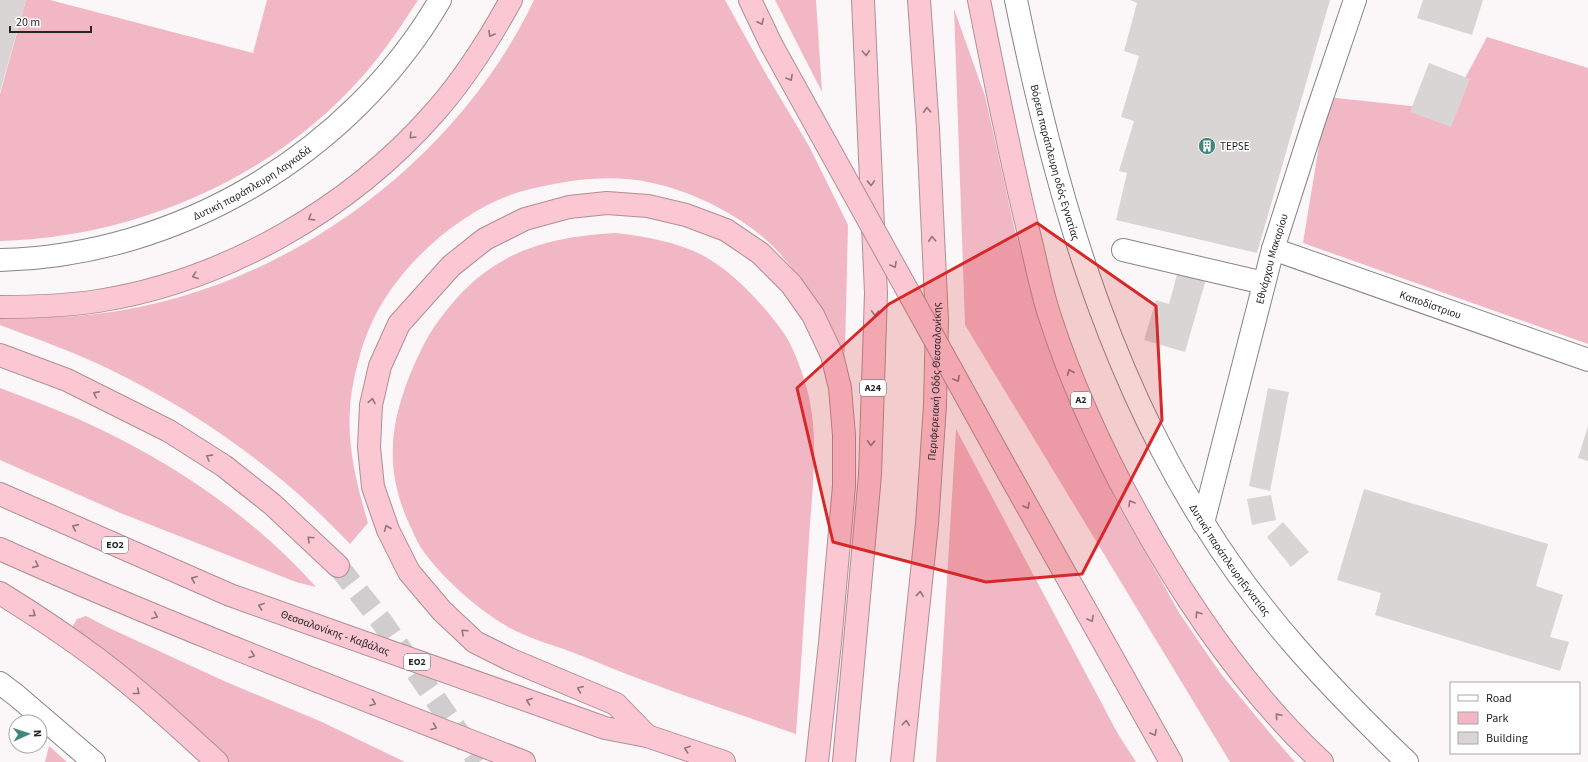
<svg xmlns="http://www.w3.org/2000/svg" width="1588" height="762" font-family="'Source Sans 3',sans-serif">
	<rect width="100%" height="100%" fill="#fbf7f8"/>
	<g fill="#f2b7c5">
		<path d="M26,0H50L253,53L267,0H418C397,33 374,66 346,94C257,185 127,238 0,241V94Z"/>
		<path d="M534,0H725L766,74L809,146L848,225L845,353C818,309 796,261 754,230C722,206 682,188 643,181C614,176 582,178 554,184C539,187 524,190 510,195C452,217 393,271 369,329C362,345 358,362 354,379C343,431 354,475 368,523L350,544C281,471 200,413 109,369C74,352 37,339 0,325V316C32,318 64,318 96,314C279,293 455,166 534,0Z"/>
		<polygon points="775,0 816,0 822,92"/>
		<polygon points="954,9 985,96 1015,231 1040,316 1090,445 1115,499 1180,614 1221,674 1269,732 1295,762 1230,762 965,325"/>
		<polygon points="1487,37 1588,68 1588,344 1303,243 1327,97 1448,110"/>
		<path d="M615,233C645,236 677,242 704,256C733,272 764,305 783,332C793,345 806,381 809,397C819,443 812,492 809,538C805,603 801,669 796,734C725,709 652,686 582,656C558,646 531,640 508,627C476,608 443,579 421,548C418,543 415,537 413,532C399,504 391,475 393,444C395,409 409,374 424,344C430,332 438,321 446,311C491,253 544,237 615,233Z"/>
		<path d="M0,388C40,403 82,419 120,439C192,476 262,526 316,587L296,582L118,512L0,460Z"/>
		<polygon points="956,429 1118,734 1136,762 936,762"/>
		<polygon points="86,616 107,627 224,681 322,722 405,762 217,762 72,636 72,627 77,619"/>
		<polygon points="49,746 67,762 45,762"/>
	</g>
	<g fill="#d9d5d5">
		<polygon points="0,0 26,0 0,92"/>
		<polygon points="1130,0 1330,0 1257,253 1116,220 1127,173 1119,171 1134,121 1121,117 1139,56 1124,51 1137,3"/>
		<polygon points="1423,0 1483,0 1472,35 1417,18"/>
		<polygon points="1429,63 1470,79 1451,127 1410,112"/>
		<polygon points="1178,271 1206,279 1185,352 1144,340 1156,300 1169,304"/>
		<polygon points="1268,388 1289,392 1270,491 1249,486"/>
		<polygon points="1588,426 1588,461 1578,458"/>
		<polygon points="1364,489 1548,544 1536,586 1563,595 1550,637 1569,642 1560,671 1375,615 1381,593 1337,580"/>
		<polygon points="1271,495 1276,520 1252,525 1247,499"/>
		<polygon points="1283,522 1309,552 1291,567 1267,537"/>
	</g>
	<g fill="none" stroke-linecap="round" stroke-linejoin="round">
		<polyline stroke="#d1cdce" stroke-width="22" stroke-dasharray="22 11" stroke-linecap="butt" points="338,566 382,622 479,762"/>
		<defs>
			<g id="minor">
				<path id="s1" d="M1016,0C1053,181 1104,364 1203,522C1258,612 1331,689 1407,762"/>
				<path id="s2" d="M1273,249L1588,360"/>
				<polyline points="1123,250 1264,283"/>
				<path id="s3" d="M0,260C178,256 351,153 440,0"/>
				<path id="s4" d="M1203,523L1273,249L1314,121L1355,0"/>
				<polyline points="0,683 17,696 94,762"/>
			</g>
			<g id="highway">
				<polyline points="750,0 771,44"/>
				<path d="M979,0C995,81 1011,162 1031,242C1037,267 1042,293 1050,317C1072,385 1102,450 1136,512C1186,603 1246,691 1322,762"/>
				<path d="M0,307C32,307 65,306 98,301C225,281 350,209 435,112C465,78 489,40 511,0"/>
				<polyline points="0,355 67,380 169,431 224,466 272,504 338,566"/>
				<polyline points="1008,472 1171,762"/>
				<path id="s5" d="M0,494L230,595L605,728L647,736L724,762"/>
				<path d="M0,549C172,626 348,693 524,762"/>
				<path d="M0,593C34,614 67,636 99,660C140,691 179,727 217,762"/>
				<polyline points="647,736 616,704 509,659 475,642 442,611 409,572 388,530 373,487 369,447 371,405 380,366 399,324 451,266 485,239 525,219 569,207 607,203 648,206 686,215 726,230 760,253 791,284 813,315 832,355 840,388 844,435 844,486 830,643 817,762"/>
				<polyline points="844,762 870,475 876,293 863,0"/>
				<path id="s6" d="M902,762L927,524L935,405L937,320L928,129L919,0"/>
			</g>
		</defs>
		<use href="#minor" stroke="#898586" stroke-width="24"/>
		<use href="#highway" stroke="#b08e96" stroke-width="24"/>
		<use href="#minor" stroke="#fff" stroke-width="22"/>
		<use href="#highway" stroke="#fac7d2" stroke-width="22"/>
		<defs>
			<polyline id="highway-bridge" points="771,44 1008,472"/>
		</defs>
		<use href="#highway-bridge" stroke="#b08e96" stroke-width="24" stroke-linecap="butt"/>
		<use href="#highway-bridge" stroke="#fac7d2" stroke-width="22"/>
	</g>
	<defs><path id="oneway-chevron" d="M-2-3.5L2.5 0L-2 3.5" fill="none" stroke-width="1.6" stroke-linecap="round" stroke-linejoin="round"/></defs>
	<g stroke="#90767c">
		<use href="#oneway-chevron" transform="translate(761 22) rotate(64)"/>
		<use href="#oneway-chevron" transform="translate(491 34) rotate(120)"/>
		<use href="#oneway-chevron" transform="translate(866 53) rotate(87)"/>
		<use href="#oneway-chevron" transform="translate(790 78) rotate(61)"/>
		<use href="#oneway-chevron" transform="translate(927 110) rotate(-94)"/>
		<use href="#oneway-chevron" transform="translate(412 136) rotate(135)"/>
		<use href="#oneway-chevron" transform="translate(871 183) rotate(88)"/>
		<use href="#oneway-chevron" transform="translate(311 218) rotate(148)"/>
		<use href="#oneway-chevron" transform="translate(932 239) rotate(-93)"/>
		<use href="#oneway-chevron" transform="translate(894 265) rotate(61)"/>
		<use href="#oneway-chevron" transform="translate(195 276) rotate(160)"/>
		<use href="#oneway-chevron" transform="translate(875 313) rotate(92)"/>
		<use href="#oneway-chevron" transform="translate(1070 372) rotate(-112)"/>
		<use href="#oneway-chevron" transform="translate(957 379) rotate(61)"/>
		<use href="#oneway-chevron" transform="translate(96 394) rotate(-154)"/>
		<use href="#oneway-chevron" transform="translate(372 401) rotate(-79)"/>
		<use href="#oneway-chevron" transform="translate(871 443) rotate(92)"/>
		<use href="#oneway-chevron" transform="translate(209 457) rotate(-148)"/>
		<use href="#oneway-chevron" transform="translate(1131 503) rotate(-119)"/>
		<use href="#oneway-chevron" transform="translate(1027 506) rotate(61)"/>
		<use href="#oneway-chevron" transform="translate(75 527) rotate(-156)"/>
		<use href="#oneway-chevron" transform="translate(387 528) rotate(-112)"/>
		<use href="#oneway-chevron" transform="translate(310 539) rotate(-137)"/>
		<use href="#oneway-chevron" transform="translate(36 565) rotate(24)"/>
		<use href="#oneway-chevron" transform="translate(194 579) rotate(-157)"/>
		<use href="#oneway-chevron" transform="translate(920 594) rotate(-84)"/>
		<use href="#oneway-chevron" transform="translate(261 606) rotate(-160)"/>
		<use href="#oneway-chevron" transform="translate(33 614) rotate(34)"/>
		<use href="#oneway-chevron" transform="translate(1198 614) rotate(-124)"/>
		<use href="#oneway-chevron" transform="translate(155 616) rotate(23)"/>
		<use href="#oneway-chevron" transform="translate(1091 619) rotate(61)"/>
		<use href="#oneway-chevron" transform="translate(464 632) rotate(-137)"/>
		<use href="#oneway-chevron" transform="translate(252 655) rotate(21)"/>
		<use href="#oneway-chevron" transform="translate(580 689) rotate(-157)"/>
		<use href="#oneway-chevron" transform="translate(137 692) rotate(39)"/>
		<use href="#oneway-chevron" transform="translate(529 701) rotate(-160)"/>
		<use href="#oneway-chevron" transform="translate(373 703) rotate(21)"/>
		<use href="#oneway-chevron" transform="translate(1278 716) rotate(-131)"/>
		<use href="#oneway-chevron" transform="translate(906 723) rotate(-84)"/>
		<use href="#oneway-chevron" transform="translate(434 727) rotate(21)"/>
		<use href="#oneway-chevron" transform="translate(1154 733) rotate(61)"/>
		<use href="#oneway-chevron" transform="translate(687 749) rotate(-161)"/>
	</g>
	<path fill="#d62828" fill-opacity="0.2" stroke="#d62828" stroke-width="3" stroke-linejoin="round" d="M1037,223L1156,306L1162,420L1082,574L986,582L833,542L797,388L889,304Z"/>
	<defs>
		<symbol id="building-disc" viewBox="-11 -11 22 22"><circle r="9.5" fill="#41877d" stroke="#fff"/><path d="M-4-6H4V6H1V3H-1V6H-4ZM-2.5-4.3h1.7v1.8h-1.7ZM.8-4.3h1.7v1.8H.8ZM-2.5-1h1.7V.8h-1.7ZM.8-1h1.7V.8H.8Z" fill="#fff"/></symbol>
	</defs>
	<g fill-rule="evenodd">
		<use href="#building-disc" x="1197" y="136" width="20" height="20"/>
	</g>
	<g text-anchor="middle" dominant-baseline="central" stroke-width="3" stroke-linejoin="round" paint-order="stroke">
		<g fill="#fff" stroke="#686667" stroke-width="1">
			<rect x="860" y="380" width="26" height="16" rx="3"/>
			<rect x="1071" y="392" width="20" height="16" rx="3"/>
			<rect x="102" y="537" width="26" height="16" rx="3"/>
			<rect x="404" y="654" width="26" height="16" rx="3"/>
		</g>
		<g font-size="10" font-weight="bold" fill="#272526">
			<text x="873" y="388">Α24</text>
			<text x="1081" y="400">Α2</text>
			<text x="115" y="545">ΕΟ2</text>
			<text x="417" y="662">ΕΟ2</text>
		</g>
		<g font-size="11" fill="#272526" stroke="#fff" text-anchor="start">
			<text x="1220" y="146">TEPSE</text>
		</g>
		<g font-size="11" fill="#272526" stroke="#fff">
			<text stroke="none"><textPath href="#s1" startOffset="167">Βόρεια παράπλευρη οδός Εγνατίας</textPath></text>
			<text stroke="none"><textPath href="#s3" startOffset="267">Δυτική παράπλευρη Λαγκαδά</textPath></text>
			<text stroke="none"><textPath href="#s4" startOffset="273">Εθνάρχου Μακαρίου</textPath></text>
			<text stroke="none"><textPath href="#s2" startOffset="167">Καποδίστριου</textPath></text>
			<text stroke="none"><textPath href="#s6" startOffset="382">Περιφερειακή Οδός Θεσσαλονίκης</textPath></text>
			<text stroke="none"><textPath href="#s1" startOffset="604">Δυτική παράπλευρηΕγνατίας</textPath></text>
			<text stroke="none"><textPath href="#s5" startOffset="363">Θεσσαλονίκης - Καβάλας</textPath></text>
		</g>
	</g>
	<rect x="1450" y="682" width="130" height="72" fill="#ffffff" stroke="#a9a8a8"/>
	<rect x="1458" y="695" width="20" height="6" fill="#ffffff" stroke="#a9a8a8"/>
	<text x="1486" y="702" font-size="12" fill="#272526">Road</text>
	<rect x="1458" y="712" width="20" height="12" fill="#f2b7c5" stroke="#a9a8a8"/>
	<text x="1486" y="722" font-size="12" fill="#272526">Park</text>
	<rect x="1458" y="732" width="20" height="12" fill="#d9d5d5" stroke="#a9a8a8"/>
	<text x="1486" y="742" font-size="12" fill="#272526">Building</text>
	<g transform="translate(28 734) rotate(87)"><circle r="19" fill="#ffffff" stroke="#a9a8a8"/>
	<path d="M0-3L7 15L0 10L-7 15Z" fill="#41877d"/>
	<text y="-6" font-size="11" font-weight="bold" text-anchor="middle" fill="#272526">N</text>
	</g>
	<path d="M10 26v6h81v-6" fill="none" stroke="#272526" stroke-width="2"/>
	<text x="16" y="26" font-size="12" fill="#272526" stroke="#ffffff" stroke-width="3" paint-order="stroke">20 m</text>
</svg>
